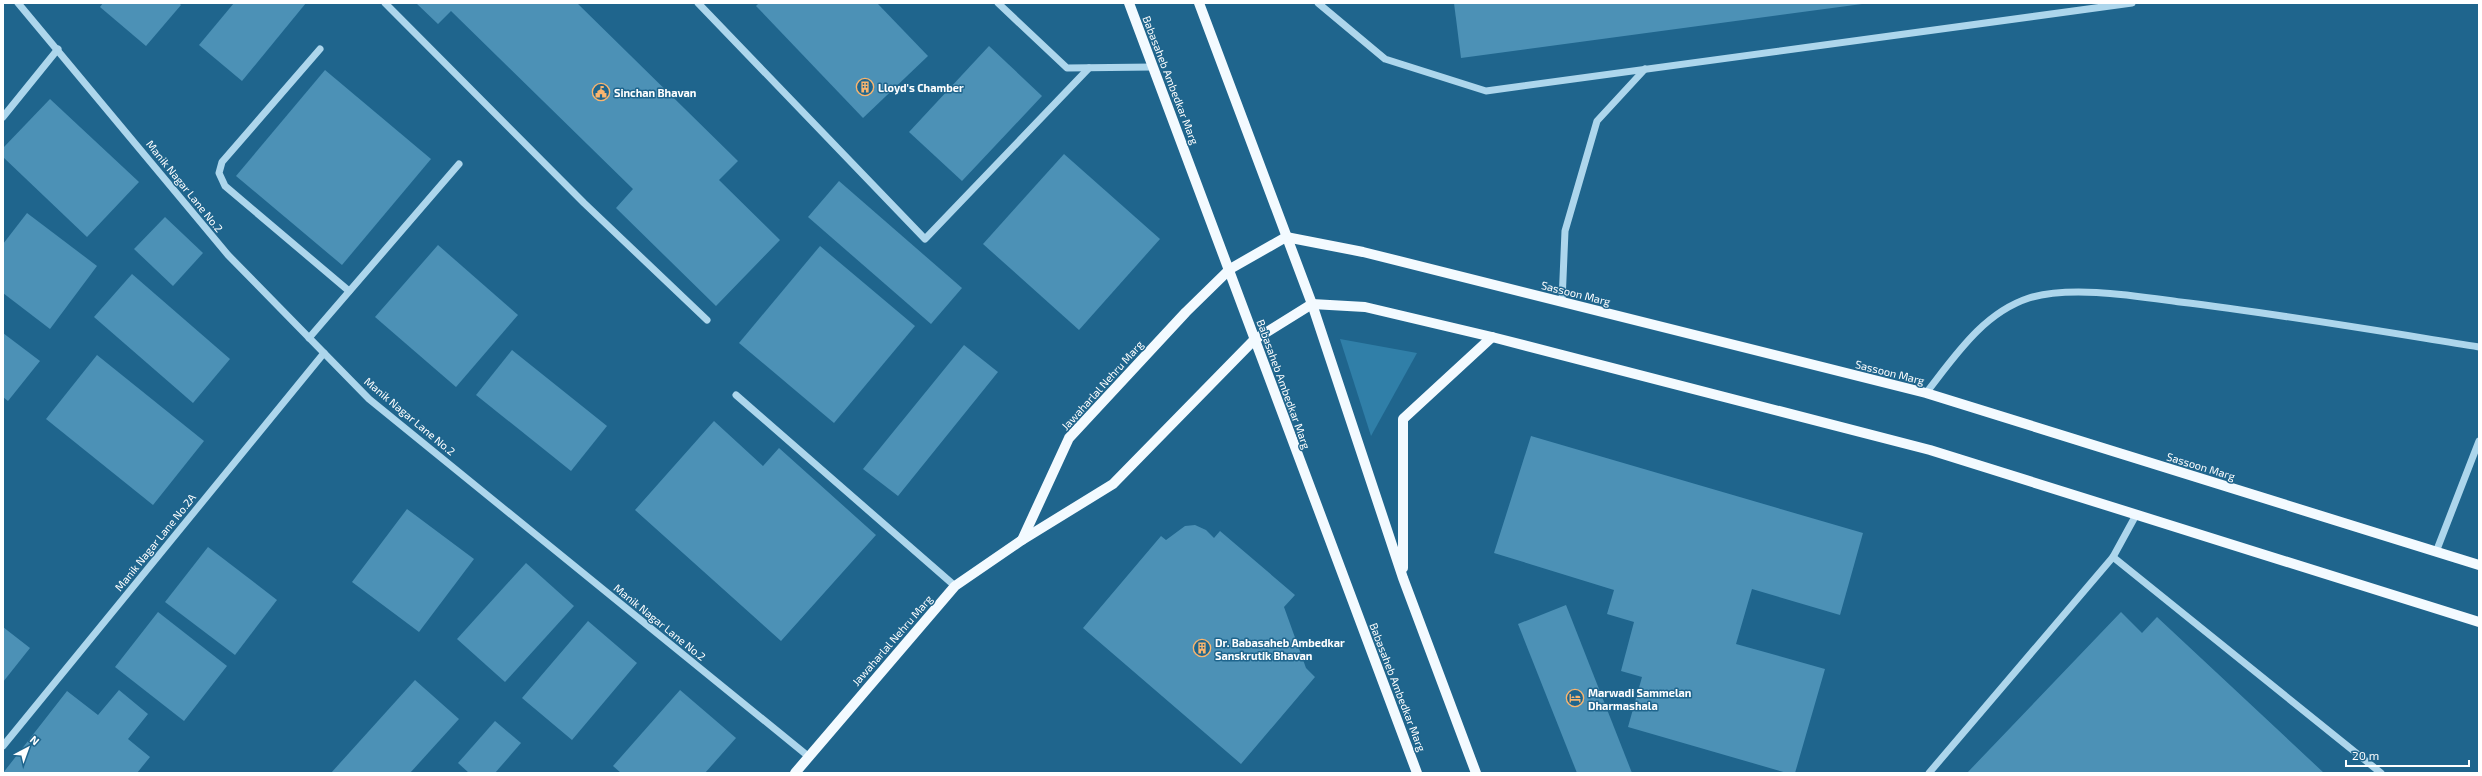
<svg xmlns="http://www.w3.org/2000/svg" width="2482" height="776" font-family="'Exo 2',sans-serif">
	<rect width="100%" height="100%" fill="#1f658d"/>
	<polygon fill="#307fa8" points="1340,339 1417,353 1371,436"/>
	<g fill="#4c91b6">
		<polygon points="103,3 179,3 181,5 146,46 100,7"/>
		<polygon points="234,3 306,3 242,81 199,45"/>
		<polygon points="416,3 577,3 738,161 719,180 780,240 716,306 616,208 633,189 451,11 438,24"/>
		<polygon points="759,3 877,3 928,56 863,118 756,6"/>
		<polygon points="1454,3 1862,3 1862,4 1461,58"/>
		<polygon points="989,46 1042,96 962,181 909,132"/>
		<polygon points="325,70 431,159 342,265 236,176"/>
		<polygon points="50,99 139,182 87,237 3,157 3,148"/>
		<polygon points="1064,154 1160,239 1079,330 983,244"/>
		<polygon points="839,181 962,288 931,324 808,217"/>
		<polygon points="27,213 97,266 50,329 3,293 3,244"/>
		<polygon points="165,217 203,253 173,286 134,249"/>
		<polygon points="438,245 518,315 456,387 375,317"/>
		<polygon points="820,246 915,326 834,423 739,343"/>
		<polygon points="132,274 230,359 193,403 94,317"/>
		<polygon points="3,333 40,361 8,401 3,397"/>
		<polygon points="964,345 998,372 898,496 863,469"/>
		<polygon points="512,350 607,426 571,471 476,395"/>
		<polygon points="97,355 204,441 153,505 46,419"/>
		<polygon points="714,421 763,466 779,448 876,535 781,641 635,510"/>
		<polygon points="1531,436 1863,533 1840,615 1752,589 1736,644 1825,669 1795,773 1787,773 1628,727 1642,677 1621,671 1634,622 1607,614 1614,590 1494,553"/>
		<polygon points="407,509 474,559 419,632 352,582"/>
		<polygon points="1195,525 1206,530 1214,538 1220,531 1295,595 1284,607 1306,668 1315,677 1241,764 1083,628 1161,536 1166,540 1185,526"/>
		<polygon points="208,547 277,600 235,655 165,602"/>
		<polygon points="526,563 574,606 505,682 457,639"/>
		<polygon points="1566,605 1632,773 1577,773 1518,624"/>
		<polygon points="158,612 227,666 184,721 115,667"/>
		<polygon points="2121,612 2142,633 2157,617 2324,773 1967,773"/>
		<polygon points="588,621 637,663 572,740 522,698"/>
		<polygon points="3,627 30,648 3,682"/>
		<polygon points="415,680 459,719 410,773 331,773"/>
		<polygon points="119,690 148,714 128,739 150,757 137,773 3,773 67,691 98,715"/>
		<polygon points="680,690 736,738 705,773 621,773 613,766"/>
		<polygon points="495,721 521,743 495,773 469,773 458,763"/>
	</g>
	<g fill="none" stroke-linecap="round" stroke-linejoin="round">
		<g stroke="#add6ec" stroke-width="7">
			<polyline points="18,3 228,255 369,399 808,756"/>
			<polyline points="385,3 584,203 707,320"/>
			<polyline points="698,3 925,239 1089,68"/>
			<polyline points="998,3 1067,68 1153,67"/>
			<polyline points="1318,3 1385,59 1486,91 2132,3"/>
			<polyline points="320,49 222,162 219,173 225,186 349,291"/>
			<polyline points="3,117 58,49"/>
			<polyline points="1562,302 1565,231 1597,121 1645,69"/>
			<polyline points="309,338 459,164"/>
			<path d="M1926,393C1955,356 1983,313 2029,298C2071,285 2136,296 2180,302C2280,314 2379,331 2479,347"/>
			<polyline points="736,395 955,586"/>
			<polyline points="2436,552 2479,441"/>
			<polyline points="2113,557 2381,773"/>
			<polyline points="3,746 324,353"/>
			<polyline points="1929,773 2113,557 2136,515"/>
		</g>
		<g stroke="#f3faff" stroke-width="10">
			<polyline points="1129,3 1417,773"/>
			<polyline points="1199,3 1312,304 1403,578 1476,773"/>
			<polyline points="1286,237 1363,252 1926,393 2479,565"/>
			<polyline points="1312,304 1365,307 1492,337 1930,450 2479,622"/>
			<polyline points="1022,540 1069,438 1186,312 1230,269 1286,237"/>
			<polyline points="1403,568 1403,419 1492,337"/>
			<polyline points="795,773 955,586 1022,540 1113,484 1254,340 1312,304"/>
		</g>
	</g>
	<defs>
		<symbol id="building-ring" viewBox="-11 -11 22 22"><circle r="9.5" fill="#1f658d" stroke="#fab56e" stroke-width="1.5"/><path d="M-4-6H4V6H1V3H-1V6H-4ZM-2.5-4.3h1.7v1.8h-1.7ZM.8-4.3h1.7v1.8H.8ZM-2.5-1h1.7V.8h-1.7ZM.8-1h1.7V.8H.8Z" fill="#fab56e"/></symbol>
		<symbol id="civic-ring" viewBox="-11 -11 22 22"><circle r="9.5" fill="#1f658d" stroke="#fab56e" stroke-width="1.5"/><path d="M-.6-6.5H3V-4.5H.6V-3L4-1V1h2V6H-6V1h2V-1L-.6-3ZM-1.2 2.5V6h2.4V2.5Z" fill="#fab56e"/></symbol>
		<symbol id="hotel-ring" viewBox="-11 -11 22 22"><circle r="9.5" fill="#1f658d" stroke="#fab56e" stroke-width="1.5"/><path d="M-6-4.5h1.5V1H6V5H4.5V3h-9V5H-6ZM-4 0a1.8 1.8 0 1 1 3.6 0ZM.5 0V-2.5h3Q6-2.5 6 0Z" fill="#fab56e"/></symbol>
	</defs>
	<g fill-rule="evenodd">
		<use href="#building-ring" x="855" y="77" width="20" height="20"/>
		<use href="#civic-ring" x="591" y="82" width="20" height="20"/>
		<use href="#building-ring" x="1192" y="638" width="20" height="20"/>
		<use href="#hotel-ring" x="1565" y="688" width="20" height="20"/>
	</g>
	<g text-anchor="middle" dominant-baseline="central" stroke-width="3" stroke-linejoin="round" paint-order="stroke">
		<g font-size="11" fill="#fff" stroke="#1f658d">
			<text transform="translate(1171 80) rotate(69)">Babasaheb Ambedkar Marg</text>
			<text transform="translate(185 186) rotate(51)">Manik Nagar Lane No.2</text>
			<text transform="translate(1576 293) rotate(14)">Sassoon Marg</text>
			<text transform="translate(1890 372) rotate(14)">Sassoon Marg</text>
			<text transform="translate(1284 384) rotate(70)">Babasaheb Ambedkar Marg</text>
			<text transform="translate(1102 385) rotate(-48)">Jawaharlal Nehru Marg</text>
			<text transform="translate(410 416) rotate(40)">Manik Nagar Lane No.2</text>
			<text transform="translate(2201 466) rotate(17)">Sassoon Marg</text>
			<text transform="translate(155 542) rotate(-51)">Manik Nagar Lane No.2A</text>
			<text transform="translate(660 622) rotate(39)">Manik Nagar Lane No.2</text>
			<text transform="translate(892 640) rotate(-49)">Jawaharlal Nehru Marg</text>
			<text transform="translate(1398 687) rotate(69)">Babasaheb Ambedkar Marg</text>
		</g>
		<g font-size="11" font-weight="bold" fill="#fff" stroke="#1f658d" text-anchor="start">
			<text x="878" y="87">Lloyd's Chamber</text>
			<text x="614" y="92">Sinchan Bhavan</text>
			<text x="1215" y="642">Dr. Babasaheb Ambedkar<tspan x="1215" dy="13">Sanskrutik Bhavan</tspan></text>
			<text x="1588" y="692">Marwadi Sammelan<tspan x="1588" dy="13">Dharmashala</tspan></text>
		</g>
	</g>
	<rect width="2482" height="776" fill="none" stroke="#ffffff" stroke-width="8"/>
	<g transform="translate(28 748) rotate(41)" stroke="#1f658d" stroke-width="3" paint-order="stroke">
	<path d="M0-3L7 15L0 10L-7 15Z" fill="#ffffff"/>
	<text y="-6" font-size="11" font-weight="bold" text-anchor="middle" fill="#ffffff">N</text>
	</g>
	<path d="M2346 760v6h123v-6" fill="none" stroke="#ffffff" stroke-width="2"/>
	<text x="2352" y="760" font-size="12" fill="#ffffff" stroke="#1f658d" stroke-width="3" paint-order="stroke">20 m</text>
</svg>
